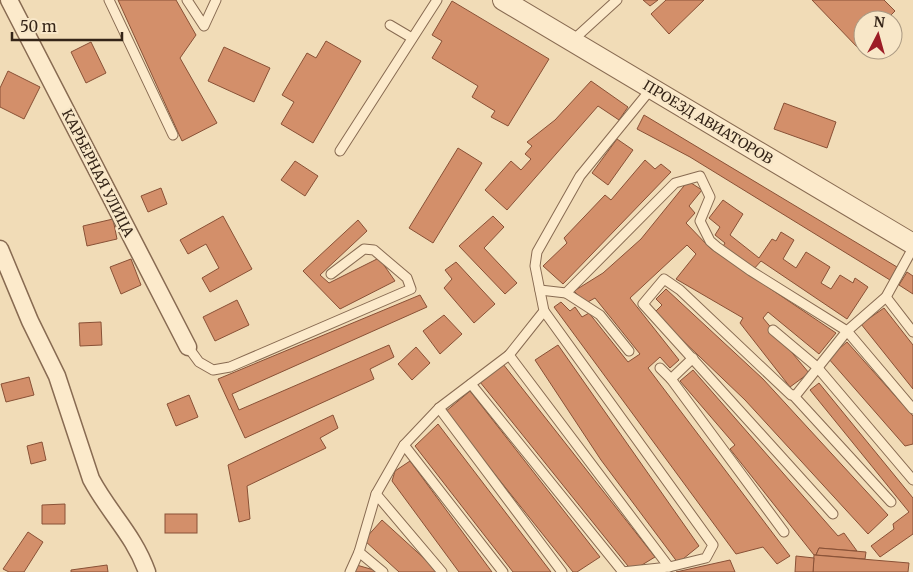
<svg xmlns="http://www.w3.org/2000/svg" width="913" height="572" font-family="Merriweather,serif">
	<rect width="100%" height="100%" fill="#f1dcb7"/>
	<g fill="#d38f6a" stroke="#895136">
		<polygon points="118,0 176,0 196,35 180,58 217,123 182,141"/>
		<polygon points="643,0 658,0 650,6"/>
		<polygon points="666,0 704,0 669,34 651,14"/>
		<polygon points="812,0 884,0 895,11 886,20 863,20 863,42 858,48"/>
		<polygon points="452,1 549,59 508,126 491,117 495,111 472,97 478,86 432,58 442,41 432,35"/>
		<polygon points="326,41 361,61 313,143 281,124 294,102 282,95 307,53 316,58"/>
		<polygon points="91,42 106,73 86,83 71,52"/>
		<polygon points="224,47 270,68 254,102 208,81"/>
		<polygon points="8,71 40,87 24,119 0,107 0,88"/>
		<polygon points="591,81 628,107 619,120 598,106 507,210 485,190 511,161 521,170 531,159 525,154 532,146 527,142 555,120"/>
		<polygon points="784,103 836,122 827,148 774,129"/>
		<polygon points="644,115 897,267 890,280 690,157 637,129"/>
		<polygon points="617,139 633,150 608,185 592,173"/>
		<polygon points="458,148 482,163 433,243 409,228"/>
		<polygon points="645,160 655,169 661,164 671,172 563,284 543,266 567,243 564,238 605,195 611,200"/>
		<polygon points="295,161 318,176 305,196 281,180"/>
		<polygon points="688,181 702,190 689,206 695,213 686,223 710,248 836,333 819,354 768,312 763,318 809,373 790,387 740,323 743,318 676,279 696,254 687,245 630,298 679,360 670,368 660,357 648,368 790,556 777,564 763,547 736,554 554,307 561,302 570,311 575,307 582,317 589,313 628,362 640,354 595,298 586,303 574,291 603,273 641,239"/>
		<polygon points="161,188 167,204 148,212 141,196"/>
		<polygon points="723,200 743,214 730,235 759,258 772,239 776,241 781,232 794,240 783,259 796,268 806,252 830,267 821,283 831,289 840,275 853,283 855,278 868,287 847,319 761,261 753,270 722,248 725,243 715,235 720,227 709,218"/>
		<polygon points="223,216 252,269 210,292 202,278 219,268 206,244 188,254 180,240"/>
		<polygon points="493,216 504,227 484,248 517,283 505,294 459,246"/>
		<polygon points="113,219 117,239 87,246 83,226"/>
		<polygon points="358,220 367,231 320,275 329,283 379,258 395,281 340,309 303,271"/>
		<polygon points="131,259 141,285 121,294 110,267"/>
		<polygon points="456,262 495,304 474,323 444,288 452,279 445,270"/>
		<polygon points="907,272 913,276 913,294 899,285"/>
		<polygon points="666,289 763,379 888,515 868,534 745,400 654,313 662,305 656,299"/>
		<polygon points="420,295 427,307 232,394 239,410 389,345 394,357 370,369 374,379 245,438 218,379"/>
		<polygon points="237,300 249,325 215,341 203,317"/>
		<polygon points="884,308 913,345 913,389 861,324"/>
		<polygon points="444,315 462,334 440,354 423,331"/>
		<polygon points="101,322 102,345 80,346 79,323"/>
		<polygon points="847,342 913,416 913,444 905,446 828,358"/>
		<polygon points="558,345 699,546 678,563 601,460 535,360"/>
		<polygon points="416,347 430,363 412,380 398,364"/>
		<polygon points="503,364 655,557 632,571 480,382"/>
		<polygon points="693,370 838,536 844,533 857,551 819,548 816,555 814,555 730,449 735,445 680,381"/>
		<polygon points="29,377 34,395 6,402 1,384"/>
		<polygon points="819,383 913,498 913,534 880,557 871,546 894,529 893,524 909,512 810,390"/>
		<polygon points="470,391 600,557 577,572 573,572 445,412"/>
		<polygon points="189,395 198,417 176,426 167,404"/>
		<polygon points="333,415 338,428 320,438 326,448 247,486 250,519 239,522 228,465"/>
		<polygon points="438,424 551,572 513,572 415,446"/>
		<polygon points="42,442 46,460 31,464 27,446"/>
		<polygon points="410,461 492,572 459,572 392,481 395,471"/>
		<polygon points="65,504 65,524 42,524 42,505"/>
		<rect x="165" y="514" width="32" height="19"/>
		<polygon points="382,520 439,572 399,572 364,540"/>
		<polygon points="28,532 43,542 24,572 9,572 3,569"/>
		<polygon points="819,548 866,552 865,559 816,555"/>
		<polygon points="814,555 909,563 908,572 813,572"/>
		<polygon points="796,556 814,558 813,572 795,572"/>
		<polygon points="730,560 735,572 676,572"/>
		<polygon points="353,564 381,572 351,572"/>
		<polygon points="107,565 108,572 71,572 71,570"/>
	</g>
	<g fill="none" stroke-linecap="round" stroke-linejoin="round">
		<defs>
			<g id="service">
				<polyline points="109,0 173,135"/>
				<polyline points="187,0 204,26 216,0"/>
				<polyline points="390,25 412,38"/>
				<polyline points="572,41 617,0"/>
				<polyline points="340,151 437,0"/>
				<polyline points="540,290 566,293 675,183 700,176 710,197 700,221 710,241 717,247 751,271 847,331 913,409"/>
				<polyline points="566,293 600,315 629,351"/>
				<polyline points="886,297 913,332"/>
				<polyline points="544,311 713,545 706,558 669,567 622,572"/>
				<polyline points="773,330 817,367 913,480"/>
				<polyline points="188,347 199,362 213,370 230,367 411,289 407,278 374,250 364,249 331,274"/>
				<polyline points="509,355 669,567"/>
				<polyline points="693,358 671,379 784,532"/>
				<polyline points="660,368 671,379"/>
				<polyline points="471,384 623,572"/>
				<polyline points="793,395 891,502"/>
				<polyline points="439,408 562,572"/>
				<polyline points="404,445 503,572"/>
				<polyline points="376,494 442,572"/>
				<polyline points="833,514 643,304 664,279 680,290 791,395 796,395 847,331 886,297 913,248"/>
				<polyline points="359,552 383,572"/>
				<polyline points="350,572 359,552 376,494 404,445 439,408 509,355 544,311 535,266 537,252 580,176 651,89"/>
			</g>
			<g id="minor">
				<polyline points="9,0 188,347"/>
				<path d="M0,249L30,321L57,376L91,479C109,513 134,535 147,572"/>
			</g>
			<polyline id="tertiary" points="503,0 913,244"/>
		</defs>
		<use href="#service" stroke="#886b52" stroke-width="11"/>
		<use href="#minor" stroke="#886b52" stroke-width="19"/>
		<use href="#tertiary" stroke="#886b52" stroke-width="22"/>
		<use href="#service" stroke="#fceacb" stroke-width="9"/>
		<use href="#minor" stroke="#fceacb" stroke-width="16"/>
		<use href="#tertiary" stroke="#fceacb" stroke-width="20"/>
	</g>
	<g text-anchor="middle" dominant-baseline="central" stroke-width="5" stroke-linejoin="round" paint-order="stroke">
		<g font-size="14" fill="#352518" stroke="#f8e7c8">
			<text transform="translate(708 122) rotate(31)">ПРОЕЗД АВИАТОРОВ</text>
			<text transform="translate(98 173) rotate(63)">КАРЬЕРНАЯ УЛИЦА</text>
		</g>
	</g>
	<g transform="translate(878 35) rotate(6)"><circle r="24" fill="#f8e7c8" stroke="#aa9982"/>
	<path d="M0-4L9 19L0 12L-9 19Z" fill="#9c1d26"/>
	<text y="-8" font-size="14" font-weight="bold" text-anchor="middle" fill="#352518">N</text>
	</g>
	<path d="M12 32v8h110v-8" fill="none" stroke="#352518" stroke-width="2.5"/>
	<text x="20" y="32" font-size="15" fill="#352518" stroke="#f8e7c8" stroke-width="4" paint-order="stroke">50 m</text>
</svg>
